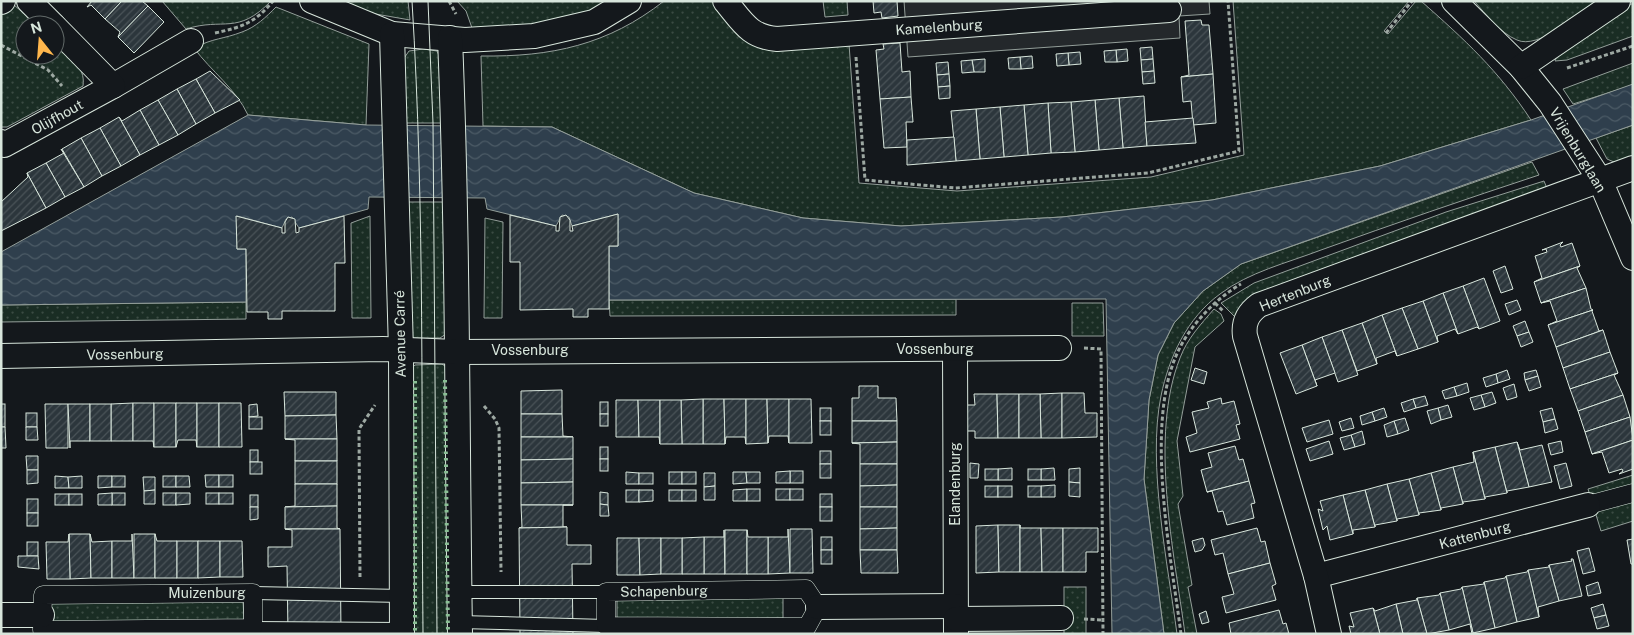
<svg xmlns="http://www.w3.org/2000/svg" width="1634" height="635" font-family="'Public Sans',sans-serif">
	<defs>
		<pattern id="green-dots" width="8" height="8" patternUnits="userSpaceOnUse" patternTransform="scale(1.25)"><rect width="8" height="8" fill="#1a2d24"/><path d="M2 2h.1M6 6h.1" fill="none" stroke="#3b4b43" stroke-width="1.8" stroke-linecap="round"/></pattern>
		<pattern id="water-waves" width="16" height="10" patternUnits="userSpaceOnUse" patternTransform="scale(1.25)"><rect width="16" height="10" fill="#2f3f4d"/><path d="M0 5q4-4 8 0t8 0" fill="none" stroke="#4c5b66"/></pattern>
		<pattern id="building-hatch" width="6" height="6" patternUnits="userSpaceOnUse" patternTransform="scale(1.25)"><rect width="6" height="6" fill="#2c363c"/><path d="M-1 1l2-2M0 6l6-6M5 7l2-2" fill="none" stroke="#4a5358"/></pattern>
	</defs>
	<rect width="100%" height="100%" fill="#14181c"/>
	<g fill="url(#green-dots)" stroke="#939e99">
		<path d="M162,1H271C237,36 224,17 186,29Z"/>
		<polygon points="339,1 408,1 410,20 370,13"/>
		<polygon points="457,1 614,1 572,19 525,30 472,28 466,11"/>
		<path d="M664,1H713C722,12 730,25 740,35C764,59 818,46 849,44L859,183L957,191L1151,177L1244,155L1233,1H1409L1384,31L1388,34L1416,1H1421C1465,40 1498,70 1531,120L1380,166L1212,200L1062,217L901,226L803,218L694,193L552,127L483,126L481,56C551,57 608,45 664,1Z"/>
		<polygon points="823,1 847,1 848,15 825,17"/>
		<path d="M1474,1H1598C1580,14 1538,50 1517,40C1500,33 1486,14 1474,1Z"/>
		<polygon points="1633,3 1633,36 1567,60 1555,61 1559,51"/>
		<path d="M13,4L37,25H25V55H55V42C68,55 86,66 83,86L7,127H1V8Z"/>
		<path d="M276,7L369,44L366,125L248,115C236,89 211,71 194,48C213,38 224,39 242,32C256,27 266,17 276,7Z"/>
		<polygon points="423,49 437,51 443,64 446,123 403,123 400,64 409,51"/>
		<polygon points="1633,63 1633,85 1573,104 1563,89"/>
		<polygon points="1633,125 1633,161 1621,165 1607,159 1596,138"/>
		<path d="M1532,162L1539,175C1466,199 1393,224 1321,250C1287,263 1249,272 1220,294C1187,318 1169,357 1161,396C1147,464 1168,565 1177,634H1164L1144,479L1149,400L1158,355L1174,323L1203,291L1241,264Z"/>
		<polygon points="1544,181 1548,191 1237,319 1221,303 1254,283 1446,212"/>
		<polygon points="406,202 448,202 449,332 440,338 413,338 407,330"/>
		<polygon points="370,216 371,318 352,318 351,223"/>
		<polygon points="485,218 503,222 502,318 484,318"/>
		<polygon points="956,299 956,315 610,316 609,300"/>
		<polygon points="246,302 246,319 1,322 1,305"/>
		<polygon points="1072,303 1103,303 1104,336 1072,336"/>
		<path d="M1214,309L1221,314L1224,321L1195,347L1177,441L1183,496L1178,504L1192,585L1188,587L1197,634H1185C1174,552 1149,436 1180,358C1187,339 1201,324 1214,309Z"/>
		<polygon points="442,364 449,369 452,634 410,634 409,371 415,365"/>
		<polygon points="1633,475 1633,521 1601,531 1588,489"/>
		<rect x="1064" y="587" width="22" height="47"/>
		<polygon points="783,594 783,618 617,620 617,596"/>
		<polygon points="243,599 244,622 47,623 47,600"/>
	</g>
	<polygon fill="#24282b" stroke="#939e99" points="904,1 1209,1 1210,14 1179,16 1180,38 908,57"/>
	<polygon fill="url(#water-waves)" stroke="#939e99" points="1633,84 1633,125 1241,264 1203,291 1174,323 1158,355 1149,400 1144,479 1164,634 1112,634 1106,299 609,300 609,246 618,246 618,214 572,226 569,217 562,215 556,226 487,209 485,198 369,197 368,209 299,228 292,217 286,219 282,228 237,216 237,249 246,249 246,302 1,305 1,252 248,115 366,125 552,127 694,193 803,218 901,226 1062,217 1212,200 1380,166 1531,120"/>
	<g fill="url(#building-hatch)" stroke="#d8e6dc">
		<polygon points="92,1 122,1 105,19 91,5 87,7"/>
		<polygon points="122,1 142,1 148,6 118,37 120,32 105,19"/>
		<polygon points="873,1 897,1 898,16 882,18 881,12 874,13"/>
		<polygon points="148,6 164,22 134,53 118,37"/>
		<polygon points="1201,20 1202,25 1209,25 1213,74 1181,77 1189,75 1185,21"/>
		<polygon points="900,43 902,72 910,71 911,97 880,99 876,50 884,49 883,44"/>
		<polygon points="1152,47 1153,59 1141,60 1140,48"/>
		<polygon points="1127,49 1128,61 1117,62 1116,50"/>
		<polygon points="1116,50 1117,62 1105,62 1104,51"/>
		<polygon points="1080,52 1081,64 1069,65 1068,53"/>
		<polygon points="1068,53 1069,65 1057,66 1056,54"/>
		<polygon points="1032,56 1033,68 1021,69 1020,57"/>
		<polygon points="1020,57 1021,69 1009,69 1008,58"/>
		<polygon points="985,59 985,72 974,72 972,60"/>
		<polygon points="1153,59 1154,71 1142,72 1141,60"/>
		<polygon points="972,60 974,72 962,73 961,61"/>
		<polygon points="948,62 949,74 937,75 936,63"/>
		<polygon points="210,71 240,100 215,113 196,79"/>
		<polygon points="1154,71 1155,83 1143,84 1142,72"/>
		<polygon points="949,74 950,86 938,87 937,75"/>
		<polygon points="1213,74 1216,123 1193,125 1191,101 1183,102 1181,77"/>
		<polygon points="196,79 215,113 196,124 177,89"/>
		<polygon points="950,86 950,98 939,99 938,87"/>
		<polygon points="177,89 196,124 178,135 158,100"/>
		<polygon points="1144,96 1147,146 1123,148 1119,98"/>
		<polygon points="911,97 913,122 906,122 907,147 884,148 880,99"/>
		<polygon points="1119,98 1123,148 1099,150 1095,100"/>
		<polygon points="158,100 178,135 159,145 140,110"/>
		<polygon points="1095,100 1099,150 1075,152 1071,102"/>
		<polygon points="1071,102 1075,152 1051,153 1048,103"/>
		<polygon points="1048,103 1051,153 1028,155 1024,105"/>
		<polygon points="1024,105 1028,155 1004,157 1000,107"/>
		<polygon points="1000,107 1004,157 980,159 976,109"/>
		<polygon points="976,109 980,159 956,161 951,111"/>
		<polygon points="140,110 159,145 140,155 119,117 122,121"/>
		<polygon points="119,117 140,155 121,166 100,128"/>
		<polygon points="1193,118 1196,143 1147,146 1145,122"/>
		<polygon points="100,128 121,166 102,176 81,138"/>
		<polygon points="954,137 956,161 907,165 907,140"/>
		<polygon points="81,138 102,176 84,187 62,149"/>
		<polygon points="61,149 84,187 65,197 46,163 64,153"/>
		<polygon points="46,163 65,197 46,208 27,173"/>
		<polygon points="27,173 46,208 1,231 1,202 28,177"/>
		<polygon points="618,214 618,246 609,246 609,309 588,309 588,317 573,317 573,309 520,310 520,262 510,262 510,215 556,226 556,231 559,231 560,217 566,215 570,220 570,231 573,231 572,226"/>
		<polygon points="236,216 282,228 282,233 285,233 285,222 288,217 295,219 296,233 299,232 299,228 344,216 345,263 335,263 335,311 282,311 282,319 268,319 268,312 247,312 246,249 237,249"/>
		<polygon points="1563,242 1560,245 1561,247 1572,243 1580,266 1534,282 1542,278 1535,256 1547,252 1546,249 1542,250"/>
		<polygon points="1505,266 1513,289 1501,293 1493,271"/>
		<polygon points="1580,266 1577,268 1586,288 1541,303 1534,282"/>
		<polygon points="1484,278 1500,321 1479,329 1463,286"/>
		<polygon points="1463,286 1479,329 1477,327 1458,334 1443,293"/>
		<polygon points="1586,288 1591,309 1593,310 1548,325 1557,321 1550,301 1541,303"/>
		<polygon points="1443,293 1458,334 1455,329 1437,336 1438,342 1423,301"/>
		<polygon points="1517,300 1521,310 1509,315 1505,304"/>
		<polygon points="1423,301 1438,342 1418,349 1402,308"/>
		<polygon points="1402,308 1418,349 1397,356 1382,315"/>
		<polygon points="1593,310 1592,311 1599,331 1603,330 1556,347 1548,325"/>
		<polygon points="1382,315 1397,356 1395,351 1376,358 1377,364 1362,323"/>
		<polygon points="1525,321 1529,332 1517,336 1513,326"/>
		<polygon points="1362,323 1377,364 1357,371 1342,330"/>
		<polygon points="1342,330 1358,375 1338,382 1322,337"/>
		<polygon points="1603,330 1610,352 1563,368 1556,347"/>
		<polygon points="1529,332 1533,342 1521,347 1517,336"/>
		<polygon points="1322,337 1335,373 1315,380 1317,386 1302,345"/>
		<polygon points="1302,345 1317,386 1296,394 1280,353"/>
		<polygon points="1610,352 1618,373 1570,389 1563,368"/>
		<polygon points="1195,368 1207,372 1204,384 1191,380"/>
		<polygon points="1507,370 1510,379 1498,383 1496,374"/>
		<polygon points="1536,370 1538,376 1525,380 1524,373"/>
		<polygon points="1618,373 1614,375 1623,395 1578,411 1570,389"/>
		<polygon points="1496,374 1498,383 1486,387 1483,378"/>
		<polygon points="1538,376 1541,387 1529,391 1525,380"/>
		<polygon points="1467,383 1469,392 1457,396 1454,387"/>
		<polygon points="1514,384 1517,397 1507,400 1503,388"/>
		<polygon points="859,386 878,386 878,398 896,398 897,421 852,421 852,398 859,398"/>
		<polygon points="1454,387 1457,396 1445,399 1442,391"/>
		<polygon points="562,390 562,414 521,414 521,391"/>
		<polygon points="284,392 336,392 336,415 285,416"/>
		<polygon points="1492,392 1496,403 1485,407 1481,395"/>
		<polygon points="1062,393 1062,438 1041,438 1040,394"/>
		<polygon points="1062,393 1084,393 1085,413 1097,413 1097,437 1062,438"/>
		<polygon points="974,394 997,394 998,438 975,438 975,431 966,431 966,405 975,405"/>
		<polygon points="997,394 1019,394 1019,438 998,438"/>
		<polygon points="1019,394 1040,394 1041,438 1019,438"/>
		<polygon points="1481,395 1485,407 1474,410 1470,398"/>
		<polygon points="1623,395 1630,417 1585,432 1578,411"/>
		<polygon points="1425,396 1428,405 1416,408 1413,399"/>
		<polygon points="1221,398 1222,404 1234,401 1240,424 1236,425 1240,439 1190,452 1186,437 1197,433 1192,412 1209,408 1207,402"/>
		<polygon points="703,399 724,399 725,444 703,444"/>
		<polygon points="703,399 703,444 682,444 681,400"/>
		<polygon points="724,399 746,399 746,444 745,437 726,437 725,444"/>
		<polygon points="746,399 767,399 768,443 746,444"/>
		<polygon points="767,399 789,399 789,443 788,436 769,436 768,443"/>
		<polygon points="789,399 811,399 812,443 789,443"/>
		<polygon points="1413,399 1416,408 1404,412 1401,403"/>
		<polygon points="616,400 638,400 639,437 616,437"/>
		<polygon points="638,400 660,400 660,444 659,437 639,437"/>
		<polygon points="660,400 681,400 682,444 660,444"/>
		<rect x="600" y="402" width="8" height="12"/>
		<polygon points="133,403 133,441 111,441 111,404"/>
		<polygon points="133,403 154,403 154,447 153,441 133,441"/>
		<rect x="154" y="403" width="22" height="44"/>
		<polygon points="176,403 197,403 197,447 196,440 178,440 176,447"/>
		<rect x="197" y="403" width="22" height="44"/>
		<polygon points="219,403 241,403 242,447 219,447"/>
		<rect x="1" y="404" width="4" height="23"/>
		<polygon points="45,404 68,404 68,448 46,448"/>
		<polygon points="68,404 90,404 90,441 70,441 70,448"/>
		<rect x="90" y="404" width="21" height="37"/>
		<polygon points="257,404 258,416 249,417 249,405"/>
		<polygon points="1448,405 1452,417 1441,420 1438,408"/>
		<rect x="820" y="408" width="11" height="13"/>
		<polygon points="1384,408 1387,417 1375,421 1372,412"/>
		<polygon points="1438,408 1441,420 1431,424 1427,411"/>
		<polygon points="1552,408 1555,419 1543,422 1540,411"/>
		<polygon points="1372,412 1375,421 1362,425 1360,416"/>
		<rect x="26" y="413" width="11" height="14"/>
		<polygon points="521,414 562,414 563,436 573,437 521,437"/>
		<rect x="600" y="414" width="8" height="12"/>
		<polygon points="336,415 337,439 285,439 285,416"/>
		<rect x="249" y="417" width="13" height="12"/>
		<polygon points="1630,417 1633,440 1592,454 1585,432"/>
		<polygon points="1351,418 1354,428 1342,431 1339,422"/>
		<polygon points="1405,418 1409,430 1398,434 1394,421"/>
		<polygon points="1555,419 1558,429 1545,433 1543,422"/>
		<polygon points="1329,420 1333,434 1307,442 1302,428"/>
		<rect x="820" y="421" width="11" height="14"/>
		<polygon points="852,421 897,421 897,442 852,443"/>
		<polygon points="1394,421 1398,434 1387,437 1384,425"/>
		<polygon points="1,427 5,427 6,448 1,448"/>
		<polygon points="26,427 37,427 38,440 26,440"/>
		<polygon points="1362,431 1365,444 1355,447 1351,435"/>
		<polygon points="1351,435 1355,447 1344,450 1340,438"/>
		<polygon points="521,437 573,437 573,459 521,460"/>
		<polygon points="285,439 337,439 337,461 295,461 295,440"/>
		<polygon points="1633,440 1633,469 1619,474 1623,471 1622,469 1609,473 1602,452 1592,454"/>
		<polygon points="1329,441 1333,454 1310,461 1306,449"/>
		<polygon points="1561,441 1563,452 1551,455 1548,444"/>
		<polygon points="897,442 897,464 860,464 860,444 852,443"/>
		<polygon points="1517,442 1520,450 1542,445 1552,482 1529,487"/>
		<polygon points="1517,442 1529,487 1507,491 1507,493 1495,447"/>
		<polygon points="1235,446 1239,460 1243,459 1249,481 1207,492 1201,470 1212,467 1208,453"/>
		<rect x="600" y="447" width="8" height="12"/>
		<polygon points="1495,447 1507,493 1485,497 1485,499 1473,452"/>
		<rect x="250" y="450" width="8" height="12"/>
		<rect x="820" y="451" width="11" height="13"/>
		<polygon points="1473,452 1485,499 1463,502 1463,504 1453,467 1474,462"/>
		<polygon points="26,456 38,456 38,470 27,470"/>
		<polygon points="573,459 573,482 521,483 521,460"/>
		<rect x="600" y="459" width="8" height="12"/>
		<rect x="295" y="461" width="42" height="23"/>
		<rect x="250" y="462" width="12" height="12"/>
		<polygon points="970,463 979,464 978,478 970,478"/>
		<polygon points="1566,463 1572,486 1560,489 1554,466"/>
		<rect x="820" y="464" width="11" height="14"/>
		<polygon points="860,464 897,464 897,485 860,486"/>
		<polygon points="1453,467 1463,504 1441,508 1441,510 1431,473"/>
		<polygon points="1012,468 1012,480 998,480 998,469"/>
		<polygon points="1054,468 1055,480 1041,480 1041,469"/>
		<polygon points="1080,468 1080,483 1069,482 1069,469"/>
		<rect x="985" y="469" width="13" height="11"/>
		<rect x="1028" y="469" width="13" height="11"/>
		<polygon points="27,470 38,470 38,483 27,484"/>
		<rect x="790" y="471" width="13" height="12"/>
		<polygon points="790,471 790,483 776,483 776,472"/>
		<polygon points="626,472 639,473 639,484 626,484"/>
		<rect x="669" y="472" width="13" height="12"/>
		<rect x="682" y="472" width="14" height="12"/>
		<polygon points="733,472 746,472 747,483 733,484"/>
		<polygon points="746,472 760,472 760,483 747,483"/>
		<rect x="639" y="473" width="14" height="11"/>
		<polygon points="704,473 715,473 715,486 704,487"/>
		<polygon points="1431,473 1441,510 1419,513 1419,515 1409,479"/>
		<polygon points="205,475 219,475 219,487 206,487"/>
		<rect x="219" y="475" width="14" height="12"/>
		<polygon points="55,476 68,477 69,488 55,488"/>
		<polygon points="82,476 82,488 69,488 68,477"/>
		<polygon points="98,476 112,476 112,487 98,488"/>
		<rect x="112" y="476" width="13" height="11"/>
		<rect x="163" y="476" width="13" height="11"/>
		<polygon points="176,476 189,476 190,487 176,487"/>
		<polygon points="143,477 155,477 155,490 144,491"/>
		<polygon points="1409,479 1419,515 1397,519 1397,521 1387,484"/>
		<polygon points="1249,481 1255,503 1251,504 1254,518 1227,525 1223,511 1218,512 1212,491 1207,492"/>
		<polygon points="573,482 573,505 521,505 521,483"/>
		<polygon points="1069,482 1080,483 1080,497 1069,496"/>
		<polygon points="295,484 337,484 337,506 285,507 295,506"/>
		<polygon points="1387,484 1397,521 1375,525 1375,527 1365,490"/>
		<polygon points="897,485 897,507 860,507 860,486"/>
		<polygon points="1055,485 1055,497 1041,497 1041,486"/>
		<polygon points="715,486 715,500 704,500 704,487"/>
		<rect x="985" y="486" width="13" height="11"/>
		<rect x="998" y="486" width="14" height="11"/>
		<rect x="1028" y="486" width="13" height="11"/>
		<polygon points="747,489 747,501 733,501 733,490"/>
		<rect x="747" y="489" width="13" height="12"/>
		<rect x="776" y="489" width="14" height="11"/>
		<rect x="790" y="489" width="13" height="11"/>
		<polygon points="155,490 155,504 144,504 144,491"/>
		<rect x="626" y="490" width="13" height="12"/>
		<polygon points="639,490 653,490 653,501 639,502"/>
		<rect x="669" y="490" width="13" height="11"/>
		<rect x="682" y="490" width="14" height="11"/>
		<polygon points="1365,490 1375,527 1353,530 1353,534 1343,495"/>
		<polygon points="600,492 608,493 608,505 600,504"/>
		<rect x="112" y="493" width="13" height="12"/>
		<polygon points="112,493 112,505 98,505 98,494"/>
		<rect x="163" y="493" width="13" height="12"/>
		<polygon points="176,493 190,493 190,504 176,505"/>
		<rect x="206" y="493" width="13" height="11"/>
		<rect x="219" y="493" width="14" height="11"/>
		<rect x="55" y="494" width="14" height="11"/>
		<rect x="69" y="494" width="13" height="11"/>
		<rect x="820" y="494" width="12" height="13"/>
		<rect x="250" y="495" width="8" height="12"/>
		<polygon points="1343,495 1353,534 1330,540 1327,526 1323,530 1318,509 1323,511 1320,501"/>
		<rect x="27" y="499" width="11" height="14"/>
		<polygon points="600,504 608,505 609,516 600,516"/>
		<polygon points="521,505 573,505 563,505 563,527 567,527 519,528 522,527"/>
		<polygon points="337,506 337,528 340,529 285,529 285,507"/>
		<polygon points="250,507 258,507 258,519 250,520"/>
		<rect x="820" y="507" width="12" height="14"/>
		<polygon points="860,507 897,507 897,528 860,529"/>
		<rect x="27" y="513" width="11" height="13"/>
		<polygon points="998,525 999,572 976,573 976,526"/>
		<polygon points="998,525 1020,525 1020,572 999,572"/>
		<polygon points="1020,525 1020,528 1041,528 1042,572 1020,572"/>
		<polygon points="567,527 567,545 591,545 591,564 572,564 573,634 520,634 519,528"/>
		<polygon points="897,528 897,550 860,550 860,529"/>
		<polygon points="1041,528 1063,528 1063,572 1042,572"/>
		<polygon points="1063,528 1098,528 1098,552 1086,552 1086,572 1063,572"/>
		<polygon points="1257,528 1261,542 1265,541 1270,563 1228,574 1223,553 1215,555 1211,540"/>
		<polygon points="285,529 340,529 341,634 288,634 287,566 268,567 268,547 292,547 292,530"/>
		<polygon points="788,529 790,573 768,574 768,537 788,537"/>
		<polygon points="790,529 812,529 813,573 790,573"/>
		<polygon points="724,530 725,574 704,574 704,537 724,537"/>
		<rect x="725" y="530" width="22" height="44"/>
		<polygon points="747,530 748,537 768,537 768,574 747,574"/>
		<polygon points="69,534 90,534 91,578 70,579"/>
		<polygon points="69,534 70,579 47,579 46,542 68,542"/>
		<polygon points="90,534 92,542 112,541 112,578 91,578"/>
		<polygon points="132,534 134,578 112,578 112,541 132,541"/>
		<rect x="134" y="534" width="21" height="44"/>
		<polygon points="155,534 157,541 177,541 177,578 155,578"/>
		<polygon points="704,537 704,574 682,574 682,538"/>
		<rect x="821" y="537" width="11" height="13"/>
		<polygon points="617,538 639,538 640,575 617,575"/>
		<polygon points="639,538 661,538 661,574 640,575"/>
		<rect x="661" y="538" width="21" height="36"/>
		<polygon points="1203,538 1205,545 1202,550 1195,552 1192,541"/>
		<polygon points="1633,539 1633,564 1631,564 1627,540"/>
		<rect x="177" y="541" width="21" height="37"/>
		<polygon points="198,541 220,541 220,577 198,578"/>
		<polygon points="220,541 242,541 243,577 220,577"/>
		<rect x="27" y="542" width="11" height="14"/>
		<polygon points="1589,548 1595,571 1583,574 1577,551"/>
		<rect x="821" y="550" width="11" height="14"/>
		<polygon points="860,550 897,550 898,573 861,573"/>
		<polygon points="18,556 38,556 39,569 18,567"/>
		<polygon points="1571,559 1573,559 1582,596 1559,601 1549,565 1572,561"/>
		<polygon points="1270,563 1276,584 1272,586 1276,600 1226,613 1222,597 1234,594 1228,574"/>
		<polygon points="1549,565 1559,601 1538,607 1539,617 1528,570 1549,567"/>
		<polygon points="1528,570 1539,617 1517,622 1506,576 1527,572"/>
		<polygon points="1506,576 1517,622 1495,628 1484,582 1505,578"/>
		<polygon points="1484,582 1495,628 1473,633 1462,587 1484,584"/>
		<polygon points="1598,582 1601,593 1588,596 1586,586"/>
		<polygon points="1462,587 1473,633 1472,634 1470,624 1449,630 1440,593 1461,589"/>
		<polygon points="1440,593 1449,630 1427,634 1417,598 1439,595"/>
		<polygon points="1417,598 1427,634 1403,634 1396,604 1417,600"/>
		<polygon points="1396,604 1403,634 1380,634 1373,608 1375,611"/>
		<polygon points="1603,604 1606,615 1594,618 1591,608"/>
		<polygon points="1373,608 1380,634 1351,634 1349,626 1354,627 1350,613"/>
		<polygon points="1279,610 1283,624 1286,623 1289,634 1231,634 1229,623"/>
		<polygon points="1206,611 1209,622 1202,624 1199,614"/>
		<polygon points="1606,615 1609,626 1597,629 1594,618"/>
	</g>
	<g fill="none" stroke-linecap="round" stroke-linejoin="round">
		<defs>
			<g id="service">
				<polyline points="460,592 606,592"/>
				<polyline points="253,593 402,596"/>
				<polyline points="460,622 606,626"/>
				<polyline points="253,628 402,629"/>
			</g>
			<g id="pedestrian">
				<polyline points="1588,505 1633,493"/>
				<polygon points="806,589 818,607 807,627 606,626 606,592"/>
				<polygon points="253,593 253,628 42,630 43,595"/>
			</g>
			<g id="minor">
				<polyline points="29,1 53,25"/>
				<polyline points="312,1 392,34 465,40 534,36 594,22 629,1"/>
				<path d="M725,1C742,21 749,37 777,39L1169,10"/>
				<polyline points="1454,1 1521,67 1550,103 1600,180 1633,258"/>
				<polyline points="1,2 3,1"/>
				<polyline points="392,34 401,351 402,634"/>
				<path d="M450,38C458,237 457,435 460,634"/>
				<polyline points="1521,67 1618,1"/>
				<polyline points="113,86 191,41"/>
				<polyline points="1,142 4,145 113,86 55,27"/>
				<polyline points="955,349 956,634"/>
				<polyline points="1,356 383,349 456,352 1059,348"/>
				<polyline points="1316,576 1588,505"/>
				<polyline points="818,607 955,606"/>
				<polyline points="1,615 42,615"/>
				<polyline points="956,619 1061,618"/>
				<path d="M1329,634L1316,576L1245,336C1243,322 1248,313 1259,305L1633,168"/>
			</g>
		</defs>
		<use href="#service" stroke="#d8e6dc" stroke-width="14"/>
		<use href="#pedestrian" stroke="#d8e6dc" stroke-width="19"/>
		<use href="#minor" stroke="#d8e6dc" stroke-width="26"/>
		<g stroke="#9da8a2" stroke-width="3" stroke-dasharray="4 2.5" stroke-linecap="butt">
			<polyline points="449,1 456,14"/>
			<path d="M215,33C242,27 255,23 273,1"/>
			<polyline points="1386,33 1412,1"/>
			<polyline points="1,45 48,70 62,86"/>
			<polyline points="856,57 865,180 955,188 1148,173 1239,151 1228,1"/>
			<polyline points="1567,68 1633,46"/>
			<polyline points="1215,303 1223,311"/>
			<polyline points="1084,348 1101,349 1103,634"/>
			<polyline points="484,406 495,419 499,428 501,572"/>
			<polyline points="360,577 359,429 375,405"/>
			<polyline points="1084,619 1103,620"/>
			<path d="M1181,634C1171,556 1145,428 1176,356C1188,327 1215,299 1241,284"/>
		</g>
		<use href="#service" stroke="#14181c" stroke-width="12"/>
		<use href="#pedestrian" stroke="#14181c" stroke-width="18"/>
		<use href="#minor" stroke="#14181c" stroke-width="24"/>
		<g stroke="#d8e6dc" stroke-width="1">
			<path d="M412,1C425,212 421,423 423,634"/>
			<polyline points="428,1 433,123 437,634"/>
		</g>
		<g stroke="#8ac095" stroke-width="4" stroke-dasharray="2.5 4" stroke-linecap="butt">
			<polyline points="445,380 448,634"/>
			<polyline points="415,381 415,634"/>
		</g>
	</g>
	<g text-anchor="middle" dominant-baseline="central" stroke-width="4" stroke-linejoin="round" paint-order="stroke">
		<g font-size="14" fill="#d8e6dc" stroke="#14181c">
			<text transform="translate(939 27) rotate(-4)">Kamelenburg</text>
			<text transform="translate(57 117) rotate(-29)">Olijfhout</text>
			<text transform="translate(1578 150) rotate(59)">Vrijenburglaan</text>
			<text transform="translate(1295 293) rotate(-22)">Hertenburg</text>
			<text transform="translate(400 334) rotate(-91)">Avenue Carré</text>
			<text x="935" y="349">Vossenburg</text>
			<text x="530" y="350">Vossenburg</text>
			<text transform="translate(125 354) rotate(-1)">Vossenburg</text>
			<text transform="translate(955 484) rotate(-90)">Elandenburg</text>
			<text transform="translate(1475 535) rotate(-15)">Kattenburg</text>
			<text transform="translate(664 591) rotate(-1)">Schapenburg</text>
			<text x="207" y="593">Muizenburg</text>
		</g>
	</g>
	<rect width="1634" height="635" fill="none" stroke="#d8e6dc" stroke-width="5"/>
	<g transform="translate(40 40) rotate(343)"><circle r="24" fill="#14181c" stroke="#626a69"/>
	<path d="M0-4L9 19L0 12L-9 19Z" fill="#ffb74d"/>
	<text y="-8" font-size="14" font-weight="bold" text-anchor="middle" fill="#d8e6dc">N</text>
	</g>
</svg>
